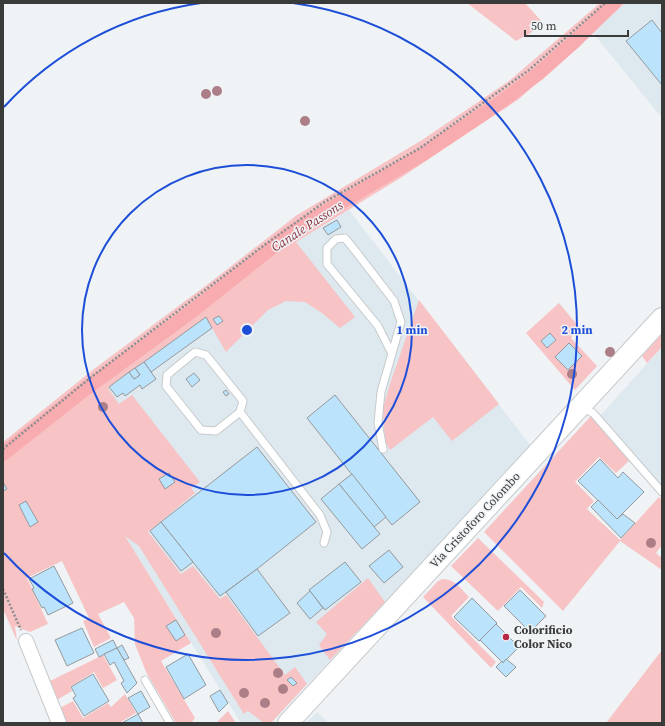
<svg xmlns="http://www.w3.org/2000/svg" width="665" height="726" font-family="'Source Serif 4',serif">
	<rect width="100%" height="100%" fill="#eff3f5"/>
	<g fill="#dde8ef">
		<polygon points="625,3 662,3 662,118 593,33"/>
		<polygon points="349,210 530,445 385,602 271,723 241,723 57,427 109,387 206,317 296,242"/>
		<polygon points="662,347 662,486 601,415"/>
		<polygon points="317,712 329,723 306,723"/>
	</g>
	<g fill="#f8c3c5">
		<polygon points="467,3 525,3 545,25 516,41"/>
		<polygon points="600,3 625,3 519,99 402,177 296,242 355,317 340,328 322,313 305,302 286,301 268,310 226,352 206,317 108,388 119,404 132,395 200,482 191,488 195,493 148,532 181,574 193,566 220,599 226,595 285,675 295,667 307,684 271,723 264,723 248,711 244,714 139,546 125,536 191,643 161,661 195,718 191,723 176,723 146,672 135,644 134,618 124,602 98,614 111,638 94,647 83,621 89,618 62,561 27,578 48,624 30,632 15,626 17,641 3,609 3,442 94,369 212,281 297,215 422,140 509,81"/>
		<polygon points="419,300 499,404 452,441 433,417 390,450 386,443 384,428 383,408 390,384"/>
		<polygon points="559,303 579,327 571,338 597,366 575,390 526,333"/>
		<polygon points="662,333 662,347 647,363 642,356"/>
		<polygon points="591,416 630,460 616,473 599,457 575,482 594,501 587,509 620,540 659,497 662,500 662,545 656,553 662,558 662,570 620,541 563,611 484,532"/>
		<polygon points="478,538 544,602 542,608 521,587 498,611 451,566"/>
		<polygon points="368,578 385,602 330,660 319,645 327,634 316,622"/>
		<path d="M443,579C455,579 461,589 469,597L451,616L496,662L491,668L423,597L438,581Z"/>
		<polygon points="662,650 662,723 606,723"/>
		<polygon points="103,655 117,680 103,688 94,672 70,687 72,691 57,700 50,681"/>
		<polygon points="125,694 136,713 119,723 66,723 60,708 73,701 83,718 108,703 111,707"/>
		<polygon points="228,711 236,723 218,723 217,722"/>
	</g>
	<g fill="none" stroke-linecap="round" stroke-linejoin="round">
		<polyline stroke="#f9acb0" stroke-width="14" points="3,454 84,390 191,312 289,234 313,219 420,156 501,102 538,74 574,42 614,3"/>
	</g>
	<g fill="#bbe3fc" stroke="#96999b">
		<polygon points="652,20 662,33 662,85 626,41"/>
		<polygon points="337,220 341,227 328,235 323,228"/>
		<polygon points="219,316 223,321 217,325 213,319"/>
		<polygon points="206,317 212,328 151,372 144,362"/>
		<polygon points="550,333 556,340 547,348 541,341"/>
		<polygon points="569,343 582,356 568,370 555,357"/>
		<polygon points="144,362 156,379 142,389 140,385 125,396 123,393 117,397 109,387 129,372 134,379 140,375 135,368"/>
		<polygon points="135,368 140,375 134,379 129,372"/>
		<polygon points="194,373 200,380 192,387 186,379"/>
		<polygon points="226,390 229,394 226,396 223,392"/>
		<polygon points="335,395 420,502 392,525 307,418"/>
		<polygon points="257,447 316,522 257,569 220,596 161,522"/>
		<polygon points="600,459 618,478 623,472 644,492 617,519 578,481"/>
		<polygon points="169,473 175,482 165,489 159,479"/>
		<polygon points="352,474 386,517 374,527 339,484"/>
		<polygon points="3,482 7,489 3,491"/>
		<polygon points="339,484 380,534 362,549 321,499"/>
		<polygon points="598,500 617,519 623,514 635,523 621,538 591,507"/>
		<polygon points="26,501 38,522 30,527 19,505"/>
		<polygon points="161,522 193,562 181,571 150,531"/>
		<polygon points="389,550 403,567 384,583 369,566"/>
		<polygon points="345,562 361,582 325,610 309,590"/>
		<polygon points="54,566 73,603 48,615 44,607 42,608 32,589 34,588 29,579"/>
		<polygon points="257,569 290,613 258,636 226,592"/>
		<polygon points="520,590 546,616 530,632 504,606"/>
		<polygon points="310,591 323,608 310,619 297,603"/>
		<polygon points="472,598 497,623 479,641 454,617"/>
		<polygon points="176,620 185,635 176,641 166,626"/>
		<polygon points="496,624 519,647 503,663 480,640"/>
		<polygon points="82,628 94,653 67,666 55,640"/>
		<polygon points="113,640 117,648 99,657 95,649"/>
		<polygon points="122,645 129,658 124,660 117,648"/>
		<polygon points="117,648 137,683 127,693 121,683 124,681 114,662 110,665 104,654"/>
		<polygon points="188,654 206,685 184,699 166,667"/>
		<polygon points="506,659 516,667 506,677 496,667 502,661 503,663"/>
		<polygon points="93,674 109,701 84,716 73,698 76,696 71,687"/>
		<polygon points="291,677 297,683 293,686 287,680"/>
		<polygon points="220,690 228,703 219,712 210,696"/>
		<polygon points="141,691 150,707 138,714 128,698"/>
		<polygon points="138,714 143,723 122,723"/>
	</g>
	<g fill="none" stroke-linecap="round" stroke-linejoin="round">
		<defs>
			<g id="service">
				<polyline points="581,407 593,413 662,492"/>
				<polyline points="240,412 243,401 206,355 195,352 167,375 166,386 201,430 216,431 240,412 320,515 327,532 324,543"/>
				<polyline points="383,449 378,423 381,392 401,322 394,301 357,253 345,238 336,239 327,248 327,264 378,326 392,354"/>
				<polyline points="145,680 170,723"/>
			</g>
			<polyline id="minor" points="26,641 59,723"/>
			<polyline id="secondary" points="288,723 662,318"/>
		</defs>
		<use href="#service" stroke="#c7cacc" stroke-width="9"/>
		<use href="#minor" stroke="#c7cacc" stroke-width="16"/>
		<use href="#secondary" stroke="#c7cacc" stroke-width="22"/>
		<g stroke="#8b8e8f" stroke-width="2.5" stroke-dasharray="2 2" stroke-linecap="butt">
			<polyline points="3,449 90,378 263,246 323,203 420,148 529,70 605,3"/>
			<polyline points="3,589 21,630"/>
		</g>
		<use href="#service" stroke="#fff" stroke-width="7"/>
		<use href="#minor" stroke="#fff" stroke-width="14"/>
		<use href="#secondary" stroke="#fff" stroke-width="20"/>
	</g>
	<g fill="#ac7e87">
		<circle cx="217" cy="91" r="5"/>
		<circle cx="206" cy="94" r="5"/>
		<circle cx="305" cy="121" r="5"/>
		<circle cx="610" cy="352" r="5"/>
		<circle cx="572" cy="374" r="5"/>
		<circle cx="103" cy="407" r="5"/>
		<circle cx="651" cy="543" r="5"/>
		<circle cx="216" cy="633" r="5"/>
		<circle cx="278" cy="673" r="5"/>
		<circle cx="283" cy="689" r="5"/>
		<circle cx="244" cy="693" r="5"/>
		<circle cx="265" cy="703" r="5"/>
	</g>
	<g fill="none" stroke="#1d4ed8" stroke-width="2">
		<circle cx="247" cy="330" r="165"/>
		<path d="M4 107A330 330 0 0 1 201 3M293 3A330 330 0 1 1 4 553"/>
	</g>
	<circle fill="#b82743" stroke="#eff3f5" stroke-width="1.5" cx="506" cy="637" r="4"/>
	<g text-anchor="middle" dominant-baseline="central" stroke-width="3" stroke-linejoin="round" paint-order="stroke">
		<g font-size="12" fill="#393b3b" stroke="#eff3f5">
			<text transform="translate(475 520) rotate(-47)">Via Cristoforo Colombo</text>
		</g>
		<g font-size="12" font-weight="bold" fill="#393b3b" stroke="#eff3f5" text-anchor="start">
			<text x="514" y="630">Colorificio<tspan x="514" dy="14">Color Nico</tspan></text>
		</g>
		<g font-size="13" font-style="italic" fill="#8c343f" stroke="#eff3f5">
			<text transform="translate(307 226) rotate(-33)">Canale Passons</text>
		</g>
	</g>
	<circle cx="247" cy="330" r="6" fill="#1d4ed8" stroke="#eff3f5" stroke-width="2"/>
	<g font-size="12" text-anchor="middle" font-weight="bold" fill="#1d4ed8" stroke="#eff3f5" stroke-width="3" stroke-linejoin="round" paint-order="stroke">
		<text x="412" y="334">1 min</text>
		<text x="577" y="334">2 min</text>
	</g>
	<rect width="665" height="726" fill="none" stroke="#393b3b" stroke-width="8"/>
	<path d="M525 30v6h103v-6" fill="none" stroke="#393b3b" stroke-width="2"/>
	<text x="531" y="30" font-size="12" fill="#393b3b" stroke="#eff3f5" stroke-width="3" paint-order="stroke">50 m</text>
</svg>
